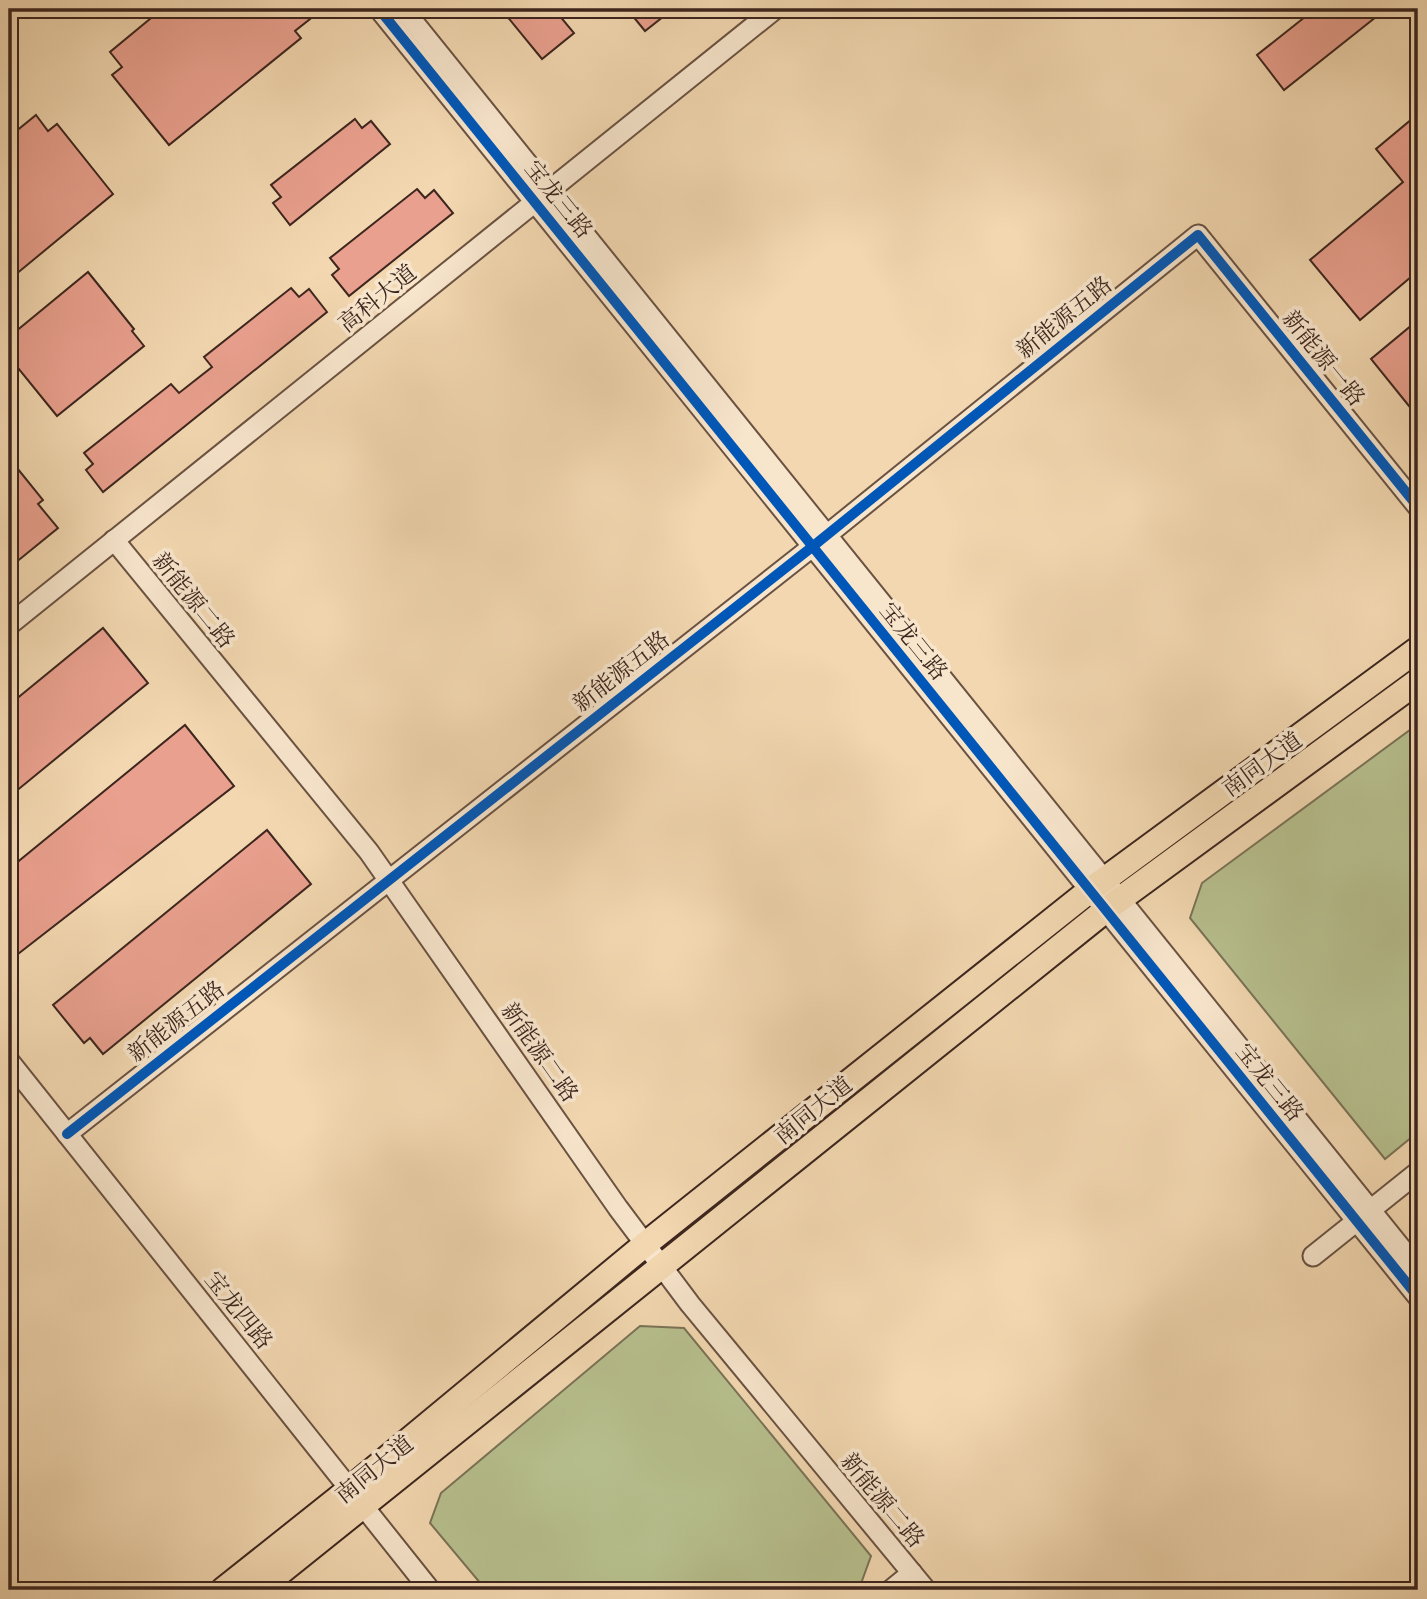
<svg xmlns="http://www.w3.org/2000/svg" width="1427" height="1599" font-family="'EB Garamond','Noto Serif SC',serif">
	<rect width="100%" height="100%" fill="#f2d7b0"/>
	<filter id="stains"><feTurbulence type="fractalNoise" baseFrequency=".00286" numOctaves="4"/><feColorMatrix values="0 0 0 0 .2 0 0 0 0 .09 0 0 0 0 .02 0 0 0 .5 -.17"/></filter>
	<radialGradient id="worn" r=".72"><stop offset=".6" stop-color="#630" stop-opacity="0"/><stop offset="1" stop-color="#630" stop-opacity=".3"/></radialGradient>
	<g fill="#b7bf8e" stroke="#7a7256" stroke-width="2">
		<polygon points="1418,724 1418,1132 1385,1159 1190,918 1202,883"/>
		<polygon points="640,1326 684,1328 871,1556 859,1589 486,1590 430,1523 441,1493"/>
	</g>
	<g fill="#e9a08e" stroke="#3d261e" stroke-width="2">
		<polygon points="162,9 302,9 310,19 295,31 301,38 169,145 112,75 122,67 110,52"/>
		<polygon points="501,9 554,9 574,33 542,59"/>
		<polygon points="627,9 673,9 645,31"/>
		<polygon points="1315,9 1386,9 1284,90 1257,55"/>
		<polygon points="1418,114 1418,271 1360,320 1310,260 1403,182 1376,149"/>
		<polygon points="36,115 48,131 57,124 113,194 9,280 9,137"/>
		<polygon points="355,119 362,128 371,121 390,144 290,225 273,203 281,197 271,185"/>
		<polygon points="417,189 425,198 434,190 453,213 349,296 332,275 339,269 330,258"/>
		<polygon points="88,272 134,329 132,331 144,346 57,416 9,357 9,337"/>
		<polygon points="291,288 299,297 309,289 327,312 103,492 86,470 93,464 84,453 171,384 179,393 212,367 204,357"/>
		<polygon points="1418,320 1418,399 1409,406 1371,359"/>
		<polygon points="9,458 43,500 38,504 58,528 9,568"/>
		<polygon points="103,628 148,683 9,797 9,705"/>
		<polygon points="185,725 234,786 9,961 9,869"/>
		<polygon points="267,830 311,884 103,1054 90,1038 84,1043 53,1005"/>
	</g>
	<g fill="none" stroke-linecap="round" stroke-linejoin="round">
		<defs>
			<g id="minor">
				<polyline points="379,9 1418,1297"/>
				<polyline points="403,9 1418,1269"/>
				<polyline points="114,540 369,852 618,1208 690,1304 926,1590"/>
				<polyline points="9,625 775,9"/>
				<polyline points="9,1061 430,1590"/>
				<polyline points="67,1134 812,547 1198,235 1418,507"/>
				<polyline points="1313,1256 1418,1172"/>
				<polyline points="891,1590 912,1573"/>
			</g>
			<g id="major">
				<polyline points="223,1590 350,1489 648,1242 1089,891 1418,649"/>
				<polyline points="258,1590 1112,905 1418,681"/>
			</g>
		</defs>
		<use href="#minor" stroke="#6a5242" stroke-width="23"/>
		<use href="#major" stroke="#3d261e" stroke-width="28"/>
		<use href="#minor" stroke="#f7e5cc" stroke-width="19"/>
		<use href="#major" stroke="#f2d7b0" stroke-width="24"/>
		<defs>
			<g id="cycleway">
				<polyline points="379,9 1418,1297"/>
				<polyline points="67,1134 812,547 1198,235 1418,507"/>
			</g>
		</defs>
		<use href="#cycleway" stroke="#f7e5cc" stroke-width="15"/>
		<use href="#cycleway" stroke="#0057b8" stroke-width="10"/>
	</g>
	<g text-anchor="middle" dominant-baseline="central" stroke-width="7" stroke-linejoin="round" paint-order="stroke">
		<g font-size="23" fill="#3d261e" stroke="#f7e5cc">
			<text transform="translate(559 199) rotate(51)">宝龙三路</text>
			<text transform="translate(377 298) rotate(-39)">高科大道</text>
			<text transform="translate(1064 317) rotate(-39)">新能源五路</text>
			<text transform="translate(1324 358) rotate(51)">新能源一路</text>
			<text transform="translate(194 600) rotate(51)">新能源二路</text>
			<text transform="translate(914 641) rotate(51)">宝龙三路</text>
			<text transform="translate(621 671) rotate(-38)">新能源五路</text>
			<text transform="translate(1262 764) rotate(-36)">南同大道</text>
			<text transform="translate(176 1021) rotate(-38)">新能源五路</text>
			<text transform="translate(540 1052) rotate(55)">新能源二路</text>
			<text transform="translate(1270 1082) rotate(51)">宝龙三路</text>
			<text transform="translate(813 1110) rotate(-39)">南同大道</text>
			<text transform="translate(239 1310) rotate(51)">宝龙四路</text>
			<text transform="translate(374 1469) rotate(-39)">南同大道</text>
			<text transform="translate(883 1500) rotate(50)">新能源二路</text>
		</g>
	</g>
	<rect width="1427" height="1599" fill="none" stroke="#f2d7b0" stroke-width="35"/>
	<rect x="10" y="10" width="1406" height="1578" fill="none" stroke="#3d261e" stroke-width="3.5"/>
	<rect x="18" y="18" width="1392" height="1564" fill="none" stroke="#3d261e" stroke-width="2"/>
	<rect width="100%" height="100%" filter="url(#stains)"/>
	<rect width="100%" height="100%" fill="url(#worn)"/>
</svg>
